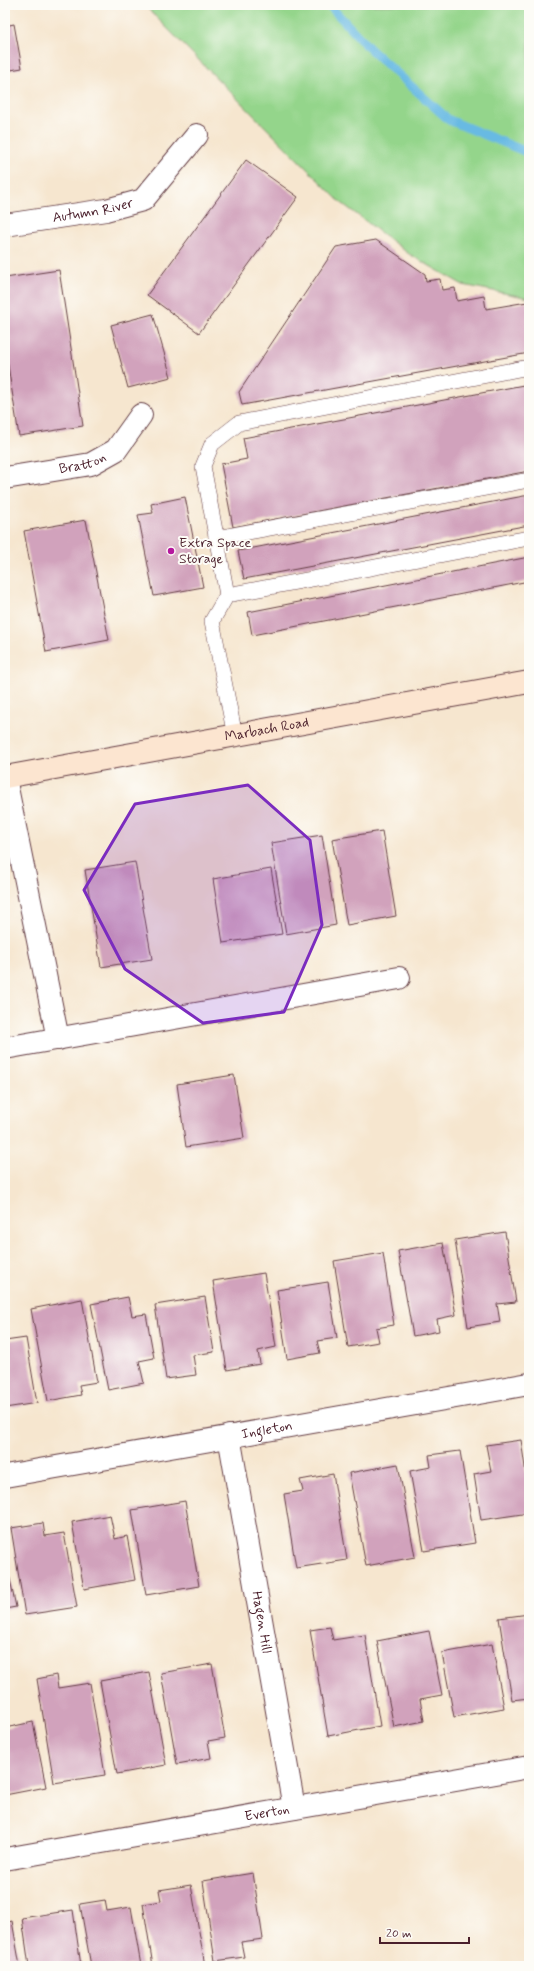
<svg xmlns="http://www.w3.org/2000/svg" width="534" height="1971" font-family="Mynerve,sans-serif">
	<rect width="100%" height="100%" fill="#fdfcf7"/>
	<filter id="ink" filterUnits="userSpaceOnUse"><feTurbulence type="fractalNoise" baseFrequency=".025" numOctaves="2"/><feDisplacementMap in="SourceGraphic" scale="8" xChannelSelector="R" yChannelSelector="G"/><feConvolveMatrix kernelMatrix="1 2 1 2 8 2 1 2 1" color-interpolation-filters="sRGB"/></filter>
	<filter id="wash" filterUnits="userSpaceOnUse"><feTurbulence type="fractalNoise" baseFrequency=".012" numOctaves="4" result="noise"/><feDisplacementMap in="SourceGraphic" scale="16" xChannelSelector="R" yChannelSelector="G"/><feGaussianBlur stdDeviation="0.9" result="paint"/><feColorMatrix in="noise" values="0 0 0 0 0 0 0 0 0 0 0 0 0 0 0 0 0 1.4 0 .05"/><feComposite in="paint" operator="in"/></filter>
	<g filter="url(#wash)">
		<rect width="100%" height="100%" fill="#f6e6cf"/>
		<polygon fill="#94d58b" stroke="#6f7a5b" points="144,5 529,5 529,298 463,285 409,254 339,201"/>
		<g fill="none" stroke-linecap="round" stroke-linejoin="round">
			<polyline stroke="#67bae3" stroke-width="9" points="329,5 370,49 449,120 529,153"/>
		</g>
		<g id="blocks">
			<g fill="#d1a2bc">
				<polygon points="14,24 22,68 5,71 5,26"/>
				<polygon points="246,160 298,197 199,333 147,295"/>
				<polygon points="376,240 425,274 426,281 440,279 442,290 455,288 457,301 484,296 486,309 527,302 529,314 529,353 242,405 239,392 336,247"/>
				<polygon points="59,270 83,426 19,436 5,346 5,278"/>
				<polygon points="153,314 171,377 128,388 111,325"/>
				<polygon points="529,384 529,471 233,527 221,464 247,459 243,438"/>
				<polygon points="529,495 529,525 244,579 238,551"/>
				<polygon points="185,497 203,587 154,596 138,515 153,513 151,504"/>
				<polygon points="86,520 109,640 46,652 24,531"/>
				<polygon points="529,557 529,581 252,635 248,612"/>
				<polygon points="382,831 396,916 347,925 332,839"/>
				<polygon points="322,835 336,925 286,934 271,843"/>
				<polygon points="135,862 152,959 101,967 85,870"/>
				<polygon points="271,869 282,934 223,943 213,879"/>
				<polygon points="234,1075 244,1138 186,1147 177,1084"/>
				<polygon points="505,1232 516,1302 497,1304 500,1322 468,1327 455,1240"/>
				<polygon points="443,1243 456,1315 437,1319 439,1331 413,1336 398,1251"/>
				<polygon points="383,1253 394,1325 376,1328 379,1342 348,1347 334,1261"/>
				<polygon points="264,1273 276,1347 258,1351 260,1364 227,1370 213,1281"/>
				<polygon points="328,1282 337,1338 317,1341 320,1353 287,1359 277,1290"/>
				<polygon points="128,1297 132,1316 146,1314 154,1358 139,1361 144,1383 108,1390 91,1304"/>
				<polygon points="205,1297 214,1352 193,1355 196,1375 166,1379 155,1305"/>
				<polygon points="82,1299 97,1382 79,1385 81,1395 48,1401 31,1309"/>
				<polygon points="26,1338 37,1403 5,1408 5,1341"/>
				<polygon points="521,1440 529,1495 529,1513 481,1520 474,1474 491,1471 486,1445"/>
				<polygon points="460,1451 475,1543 424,1551 410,1471 431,1467 429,1455"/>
				<polygon points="398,1464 415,1557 366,1566 349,1473"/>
				<polygon points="333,1474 347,1560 296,1568 284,1494 303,1491 300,1480"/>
				<polygon points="185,1501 199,1586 146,1595 132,1510"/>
				<polygon points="110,1515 115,1539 127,1536 135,1580 84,1589 72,1522"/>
				<polygon points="43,1523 45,1536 64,1533 77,1607 25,1615 11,1528"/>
				<polygon points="5,1556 16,1607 5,1609"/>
				<polygon points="529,1614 529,1698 512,1700 499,1618"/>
				<polygon points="330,1627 333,1640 365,1635 380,1726 328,1736 310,1630"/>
				<polygon points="429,1631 442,1695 420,1699 424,1721 394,1727 377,1641"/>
				<polygon points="492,1644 504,1708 454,1717 442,1653"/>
				<polygon points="212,1664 225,1738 208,1741 211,1758 177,1764 161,1673"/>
				<polygon points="149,1672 166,1765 117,1774 100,1681"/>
				<polygon points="56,1675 58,1688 90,1683 105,1775 54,1783 37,1679"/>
				<polygon points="33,1722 46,1787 5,1795 5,1728"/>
				<polygon points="253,1873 263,1939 241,1942 244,1957 215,1961 203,1881"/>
				<polygon points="191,1885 205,1966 153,1966 143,1904 161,1901 159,1890"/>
				<polygon points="105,1900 107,1911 131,1907 141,1966 91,1966 80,1904"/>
				<polygon points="73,1910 81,1966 29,1966 22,1918"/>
				<polygon points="12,1921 20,1966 5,1966 5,1923"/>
			</g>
		</g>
	</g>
	<g filter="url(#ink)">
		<use href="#blocks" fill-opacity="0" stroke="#643d44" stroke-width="1"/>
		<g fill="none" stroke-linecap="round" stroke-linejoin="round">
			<defs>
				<g id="service">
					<polyline points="216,538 529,480"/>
					<polyline points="227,595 529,538"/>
					<polyline points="235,736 212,621 227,595 203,466 212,444 239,423 529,367"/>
				</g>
				<g id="minor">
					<path id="s1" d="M5,225L106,210L143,200L197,135"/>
					<path id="s2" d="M5,478L91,464L116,450L141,415"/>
					<polyline points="5,778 58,1039"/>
					<polyline points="5,1048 399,978"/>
					<path id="s3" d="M229,1436L294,1808"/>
					<path id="s4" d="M5,1476L529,1384"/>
					<path id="s5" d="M5,1859L529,1767"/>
				</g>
				<g id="secondary">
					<path id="s6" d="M5,777L529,682"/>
				</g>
			</defs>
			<use href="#service" stroke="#643d44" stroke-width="16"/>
			<use href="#minor" stroke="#643d44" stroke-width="24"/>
			<use href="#secondary" stroke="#643d44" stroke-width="24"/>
			<use href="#service" stroke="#fff" stroke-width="15"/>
			<use href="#minor" stroke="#fff" stroke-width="22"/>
			<use href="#secondary" stroke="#fce5d0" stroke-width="22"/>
		</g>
	</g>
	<path fill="#7b2cbf" fill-opacity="0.2" stroke="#7b2cbf" stroke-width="3" stroke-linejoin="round" d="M248,785L310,840L322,925L284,1012L203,1023L125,969L84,890L135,804Z"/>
	<circle fill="#b5179e" stroke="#fdfcf7" stroke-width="1.5" cx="171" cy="551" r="4"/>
	<g text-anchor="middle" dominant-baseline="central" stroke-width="4" stroke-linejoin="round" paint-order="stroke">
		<g font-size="14" fill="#4a1f2b" stroke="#fdfcf7">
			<text stroke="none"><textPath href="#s1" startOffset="89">Autumn River</textPath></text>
			<text stroke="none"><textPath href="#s2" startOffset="79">Bratton</textPath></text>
			<text stroke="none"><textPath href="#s6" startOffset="266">Marbach Road</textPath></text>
			<text stroke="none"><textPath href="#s4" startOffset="266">Ingleton</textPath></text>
			<text stroke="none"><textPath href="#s3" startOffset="189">Hagen Hill</textPath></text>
			<text stroke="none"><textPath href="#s5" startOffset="266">Everton</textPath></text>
		</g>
		<g font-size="14" fill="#4a1f2b" stroke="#fdfcf7" text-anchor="start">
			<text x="179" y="543">Extra Space<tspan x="179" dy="16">Storage</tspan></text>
		</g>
	</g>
	<rect width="534" height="1971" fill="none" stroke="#fdfcf7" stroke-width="20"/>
	<path d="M380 1937v6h89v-6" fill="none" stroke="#4a1f2b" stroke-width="2"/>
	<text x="386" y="1937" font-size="12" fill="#4a1f2b" stroke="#fdfcf7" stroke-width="3" paint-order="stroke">20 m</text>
</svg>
